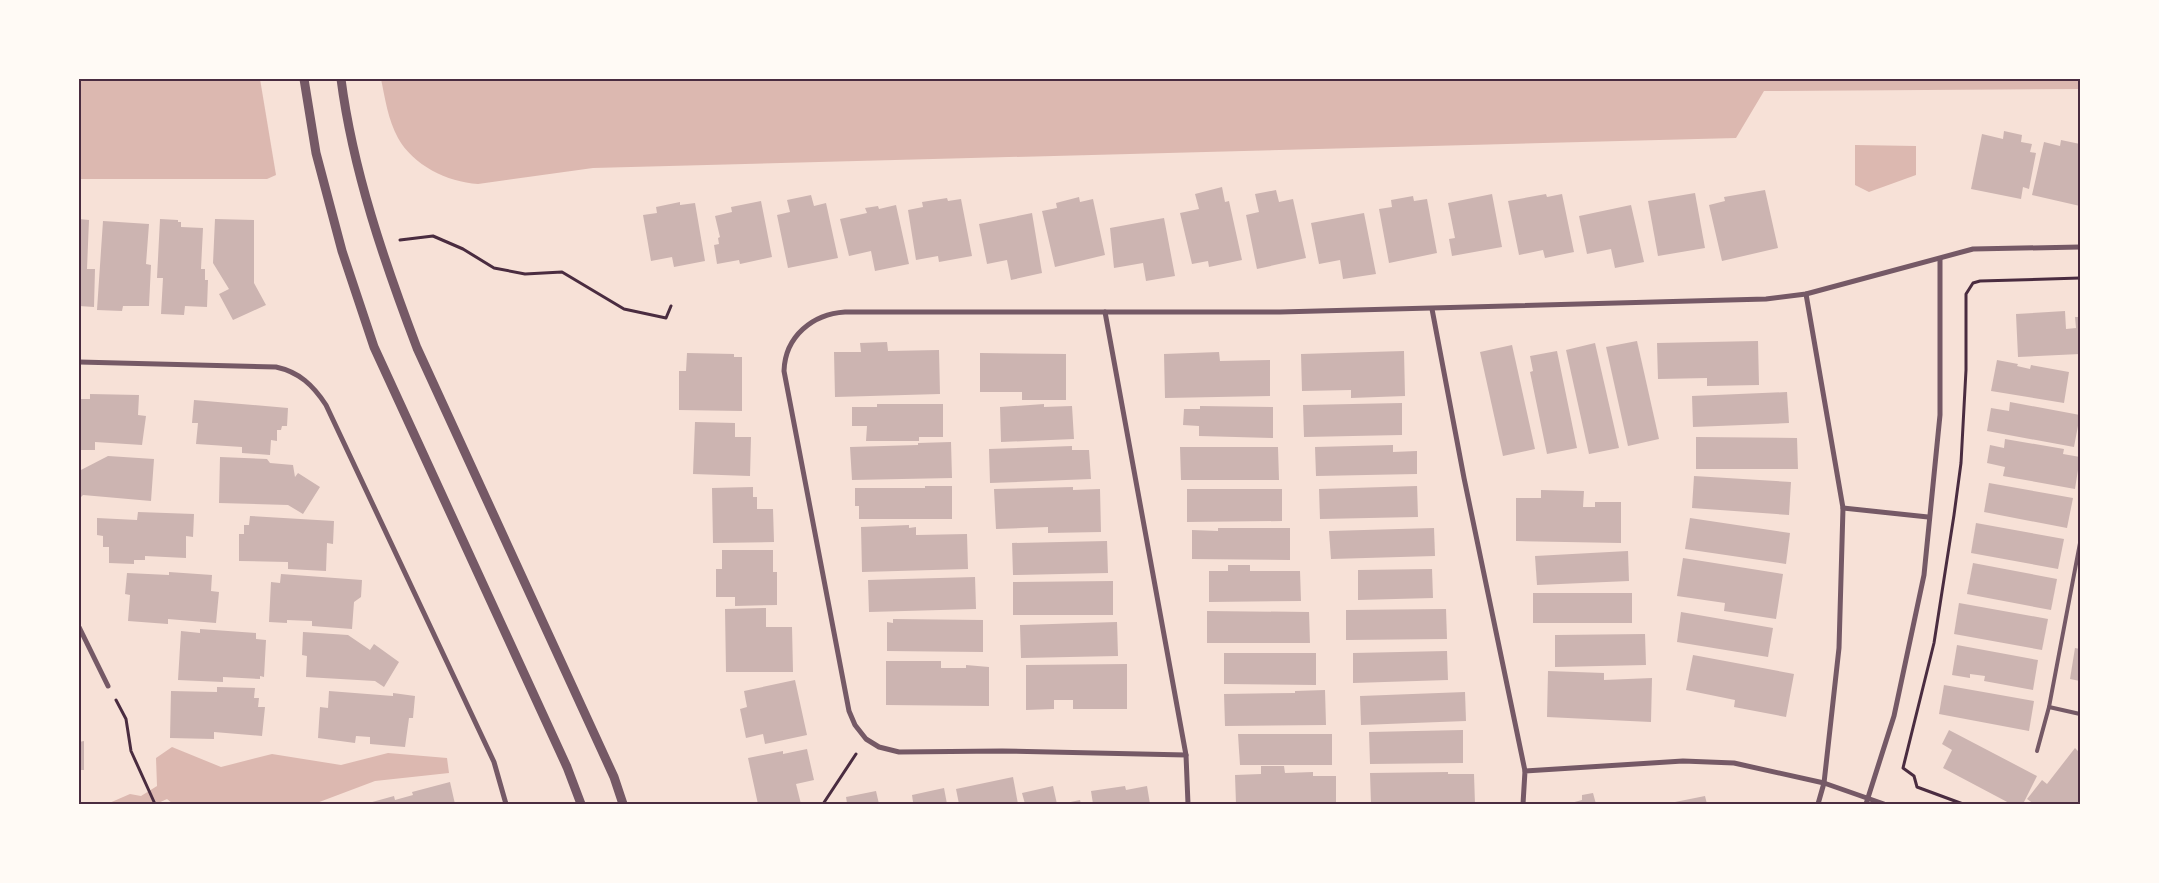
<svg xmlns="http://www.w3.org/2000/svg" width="2159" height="883" font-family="Raleway,sans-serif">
	<rect width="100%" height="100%" fill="#f7e1d7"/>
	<g fill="#dcb8b0">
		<polygon points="79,79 260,79 276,175 267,179 79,179"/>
		<path d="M381,79H2080V89L1764,91L1736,138L593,168L478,184C447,182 413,165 398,138C388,120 385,98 381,79Z"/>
		<polygon points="1855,145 1916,146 1916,175 1869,192 1855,185"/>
		<polygon points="172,747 221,767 272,754 341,765 388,753 447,758 449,773 375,781 314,804 173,804 167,799 156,804 107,804 130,794 141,796 157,786 156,758"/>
	</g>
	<g fill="#ccb4b1">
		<polygon points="2004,131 2022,135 2021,142 2032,144 2030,152 2036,153 2029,189 2023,187 2021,199 1971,189 1982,134 2003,139"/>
		<polygon points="2061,140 2080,144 2080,206 2032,195 2044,142 2060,146"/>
		<polygon points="1222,187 1225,202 1229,201 1242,260 1209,267 1208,261 1192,264 1180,213 1199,209 1195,194"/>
		<polygon points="1276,190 1279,202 1293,199 1306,258 1257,269 1246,215 1259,212 1255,194"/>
		<polygon points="1765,190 1778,248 1722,261 1709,205 1725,201 1724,197"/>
		<polygon points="1695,193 1705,248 1658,256 1648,201"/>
		<polygon points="1492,194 1502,247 1452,256 1449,239 1455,238 1448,203"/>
		<polygon points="1546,194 1547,197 1562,194 1574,252 1545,258 1543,250 1519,255 1508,201"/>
		<polygon points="811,195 814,206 826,203 838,258 788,268 777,215 790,212 787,200"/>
		<polygon points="1413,196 1414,201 1427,199 1437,253 1389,263 1379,209 1392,207 1391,200"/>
		<polygon points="1079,197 1080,202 1093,199 1105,255 1055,267 1042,211 1057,208 1056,203"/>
		<polygon points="947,198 948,201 961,199 972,256 939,262 938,256 916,260 908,210 923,207 922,202"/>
		<polygon points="761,201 772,257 740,264 739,260 717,264 714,245 719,244 718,238 720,237 715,216 732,212 731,207"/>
		<polygon points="680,202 680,205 695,203 705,261 674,267 672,257 651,261 643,215 657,213 656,207"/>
		<polygon points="896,205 909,264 875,271 871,251 849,256 840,219 867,213 865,208 878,206 879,209"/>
		<polygon points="1631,205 1644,262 1615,268 1611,249 1587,254 1579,216"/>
		<polygon points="1032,213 1042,273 1011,280 1007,260 987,264 979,224"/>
		<polygon points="1364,213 1376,274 1343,279 1340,260 1319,264 1311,223"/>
		<polygon points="1164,218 1175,276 1146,281 1143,263 1114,268 1110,228"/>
		<polygon points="79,219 89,220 87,269 95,269 94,307 79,306"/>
		<polygon points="160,219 178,220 178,222 181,222 181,227 203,228 201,269 205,269 205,280 208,280 207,307 185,306 184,315 161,314 163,278 157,278"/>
		<polygon points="215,219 254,220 254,283 266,305 233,320 219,294 229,289 213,263"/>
		<polygon points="103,221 149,224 146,264 151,265 149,306 123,306 122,311 97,310"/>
		<polygon points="2065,311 2066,329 2076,328 2075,317 2080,317 2080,354 2018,357 2016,314"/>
		<polygon points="1637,341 1659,439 1628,446 1606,347"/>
		<polygon points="1758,341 1759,385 1707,386 1707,378 1658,379 1657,343"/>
		<polygon points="887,342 888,351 939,350 940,394 835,397 834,352 861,352 860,343"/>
		<polygon points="1595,343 1619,448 1589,454 1566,350"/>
		<polygon points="1512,345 1535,449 1503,456 1480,352"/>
		<polygon points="1404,351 1405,396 1351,398 1351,390 1302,391 1301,354"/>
		<polygon points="1557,351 1577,448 1547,454 1530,372 1533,371 1530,356"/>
		<polygon points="1219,352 1220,361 1270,360 1270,396 1165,398 1164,354"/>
		<polygon points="687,353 734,354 734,357 742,357 742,411 679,410 679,371 686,371"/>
		<polygon points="980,353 1066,354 1066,400 1022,400 1022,392 980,392"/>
		<polygon points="1997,360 2018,364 2017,366 2030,369 2031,365 2069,372 2064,403 1991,391"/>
		<polygon points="1787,392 1789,423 1693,427 1692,396"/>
		<polygon points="90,394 139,395 138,415 146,416 142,445 95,442 95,450 79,450 79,399 90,399"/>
		<polygon points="194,400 288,408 287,426 282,426 281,430 277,430 277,441 271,440 270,455 242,453 242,447 196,444 198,423 192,423"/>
		<polygon points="2010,402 2080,415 2074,447 1987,431 1991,408 2009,411"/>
		<polygon points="1402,403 1402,435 1304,437 1303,405"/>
		<polygon points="877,404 943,404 943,437 919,437 919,441 866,441 867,426 852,426 852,407 877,407"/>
		<polygon points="1044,404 1044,407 1072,406 1074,439 1001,442 1000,407"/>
		<polygon points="1200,406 1273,407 1273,438 1199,436 1199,426 1183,425 1184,409 1200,409"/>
		<polygon points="695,422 735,423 735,437 751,437 750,476 693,474"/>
		<polygon points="1696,437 1797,438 1798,469 1696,469"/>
		<polygon points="2005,439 2064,449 2063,454 2080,457 2075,489 2003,476 2005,467 1987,463 1990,445 2004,448"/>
		<polygon points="951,442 952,478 852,480 850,447 918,445 918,443"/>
		<polygon points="1393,445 1393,452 1417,451 1417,474 1316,476 1315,447"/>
		<polygon points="1072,446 1072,450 1089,450 1091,479 990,483 989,449"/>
		<polygon points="1180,447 1278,447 1279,480 1181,480"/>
		<polygon points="108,456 154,459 151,501 83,495 79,499 79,471"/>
		<polygon points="220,457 267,459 270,463 293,465 295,477 298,473 320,487 303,514 288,505 219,503"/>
		<polygon points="1694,476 1791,482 1789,515 1692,508"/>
		<polygon points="1989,483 2073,498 2067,528 1984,512"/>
		<polygon points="925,486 952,486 952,519 859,519 859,506 855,506 855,488 925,488"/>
		<polygon points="1417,486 1418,517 1320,519 1319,489"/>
		<polygon points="753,487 753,497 757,497 757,509 773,509 774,542 713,543 712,488"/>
		<polygon points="1073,487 1073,490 1100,489 1101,532 1048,533 1048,527 996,529 994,489"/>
		<polygon points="1187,489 1282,489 1282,521 1187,522"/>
		<polygon points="1541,490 1584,491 1583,507 1595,507 1595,502 1621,502 1621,543 1516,541 1516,498 1541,498"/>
		<polygon points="138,512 194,514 193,537 186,536 186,558 145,556 145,560 134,560 134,564 109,563 109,547 103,547 103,536 97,535 97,518 137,520"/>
		<polygon points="250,516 334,521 333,544 327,543 326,571 288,569 288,562 239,561 239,534 244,534 244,525 249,525"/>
		<polygon points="1690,518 1790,533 1786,564 1685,549"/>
		<polygon points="1976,523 2064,539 2058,569 1971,553"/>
		<polygon points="909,525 909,528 916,527 916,535 967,534 968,569 862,572 861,527"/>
		<polygon points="1218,528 1290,528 1290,560 1192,559 1192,530 1218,531"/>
		<polygon points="1434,528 1435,556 1331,559 1329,531"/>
		<polygon points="1107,541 1108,573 1013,575 1012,543"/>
		<polygon points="722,550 773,550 773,572 777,572 777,605 735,606 735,597 716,597 716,569 722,569"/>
		<polygon points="1628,551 1629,581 1537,585 1535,556"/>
		<polygon points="1683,558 1783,574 1776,619 1724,611 1725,603 1677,596"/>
		<polygon points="1973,563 2057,579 2051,610 1967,594"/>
		<polygon points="1228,565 1250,565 1250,571 1300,571 1301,601 1209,602 1209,571 1228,571"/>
		<polygon points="1432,569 1433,598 1358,600 1358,570"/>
		<polygon points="169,572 212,575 211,591 219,592 216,623 168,619 168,624 128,621 130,595 125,594 127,573 169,575"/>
		<polygon points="281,574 362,580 361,597 354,602 352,629 312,626 312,621 287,620 287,623 269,622 271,582 280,583"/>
		<polygon points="975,577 976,609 869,612 868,580"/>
		<polygon points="1113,581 1113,615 1013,615 1013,582"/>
		<rect x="1533" y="593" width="99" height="30"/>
		<polygon points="1959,603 2048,619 2042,650 1954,634"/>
		<polygon points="766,608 766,627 792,627 793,672 726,672 725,609"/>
		<polygon points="1446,609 1447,639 1346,640 1346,610"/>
		<polygon points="1207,611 1309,612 1310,643 1207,643"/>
		<polygon points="1681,612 1773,628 1768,657 1677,642"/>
		<polygon points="893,619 983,620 983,652 887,651 887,622 893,623"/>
		<polygon points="1117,622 1118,656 1021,658 1020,625"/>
		<polygon points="200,629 256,633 256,639 266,640 264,677 260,676 260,679 223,677 223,682 178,680 181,631 200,633"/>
		<polygon points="303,632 348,635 370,650 374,644 399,662 384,687 375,681 306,677 307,656 302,655"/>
		<polygon points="1645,634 1646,665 1555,667 1555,635"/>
		<polygon points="1957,645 2038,660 2033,690 1984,681 1985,676 1970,674 1970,678 1952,675"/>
		<polygon points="2075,648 2080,649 2080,681 2070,679"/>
		<polygon points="1447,651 1448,680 1353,683 1353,653"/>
		<polygon points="1224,653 1316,653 1316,685 1224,684"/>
		<polygon points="1693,655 1794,674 1786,717 1734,707 1735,700 1686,690"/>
		<polygon points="886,661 941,661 941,668 966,668 966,665 989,667 989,706 886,705"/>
		<polygon points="1127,664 1127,709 1073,709 1073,700 1054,700 1054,709 1026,710 1026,665"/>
		<polygon points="1548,671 1604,673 1604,680 1652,678 1651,722 1547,717"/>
		<polygon points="795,680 807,735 765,744 763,734 746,738 740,709 747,707 744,691"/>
		<polygon points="1944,685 2034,701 2029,731 1939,714"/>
		<polygon points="217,687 255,688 254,698 259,698 258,707 265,707 262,736 214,732 214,739 170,738 171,691 217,692"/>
		<polygon points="1325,690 1326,725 1225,726 1224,694 1295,693 1295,691"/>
		<polygon points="329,691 393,696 393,693 415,696 413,718 409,718 405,747 370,744 370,737 356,736 355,743 318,738 320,707 328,708"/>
		<polygon points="1465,692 1466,721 1361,725 1360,696"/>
		<polygon points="1463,730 1463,763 1370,764 1369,732"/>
		<polygon points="1949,730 2037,776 2023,804 2011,804 1943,768 1952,750 1942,744"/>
		<polygon points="1238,734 1332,734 1332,765 1240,765"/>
		<polygon points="84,741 84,770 79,770 79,742"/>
		<polygon points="2075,748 2080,753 2080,804 2034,804 2027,799 2042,780 2047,784"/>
		<polygon points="807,749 814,780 796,784 801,804 758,804 748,758 783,751 783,754"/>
		<polygon points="1261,766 1284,766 1285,773 1313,772 1313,776 1336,776 1336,804 1236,804 1235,775 1261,774"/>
		<polygon points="1448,772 1448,774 1474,774 1475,804 1371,804 1370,773"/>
		<polygon points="1013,777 1018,804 959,804 956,789"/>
		<polygon points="450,782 455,804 365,804 394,796 395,800 413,795 412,792"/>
		<polygon points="1053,786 1057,804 1025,804 1022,793"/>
		<polygon points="1125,786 1126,790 1147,786 1150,804 1093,804 1091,791"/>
		<polygon points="944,788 947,804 906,804 913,802 912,795"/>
		<polygon points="876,791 879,804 844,804 847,803 846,797"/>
		<polygon points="1593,793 1596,804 1567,804 1582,800 1582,795"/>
		<polygon points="1705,796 1707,804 1670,804 1670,803"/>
		<polygon points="1080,800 1081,804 1066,804 1066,803"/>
	</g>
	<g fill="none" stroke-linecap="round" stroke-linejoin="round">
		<g stroke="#4a2c40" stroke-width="3">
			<polyline points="400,240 433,236 463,249 494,268 525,274 562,272 624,309 666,318 671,306"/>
			<polyline points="116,700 126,719 131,751 155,804"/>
			<polyline points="823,804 856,754"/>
			<polyline points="1963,804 1917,787 1914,776 1903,768 1934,643 1954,515 1961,463 1966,370 1966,294 1973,283 1980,281 2080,278"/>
		</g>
		<g stroke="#755966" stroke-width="4">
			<polyline points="2049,707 2080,714"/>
			<polyline points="2037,751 2049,707 2080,543"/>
		</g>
		<g stroke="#755966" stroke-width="5">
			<polyline points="1806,294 1843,508 1839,648 1824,783 1818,804"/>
			<polyline points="1432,309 1464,478 1525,771"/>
			<polyline points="1105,312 1186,755"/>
			<path d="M79,362L276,367C299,372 313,385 326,405L494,762L506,804"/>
			<polyline points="1843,508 1928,517"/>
			<polyline points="79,627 108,686"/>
			<path d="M1188,804L1186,755L1002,751L899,752L879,747L866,739L855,725L849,711L784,371C785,336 813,314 845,312H1280L1766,299L1806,294L1973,249L2080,247"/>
			<polyline points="1523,804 1525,771 1683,761 1734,763 1824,783 1884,804"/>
			<polyline points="1866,804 1894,716 1924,575 1940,415 1940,259"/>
		</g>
		<g stroke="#755966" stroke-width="9">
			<polyline points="304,79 316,153 342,251 374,347 567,767 581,804"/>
			<path d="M341,79C353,171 384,261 417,348L614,777L623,804"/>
		</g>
	</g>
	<rect width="2159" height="883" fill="none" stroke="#fffaf5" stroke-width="160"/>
	<rect x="80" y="80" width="1999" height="723" fill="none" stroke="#4a2c40" stroke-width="2"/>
</svg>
